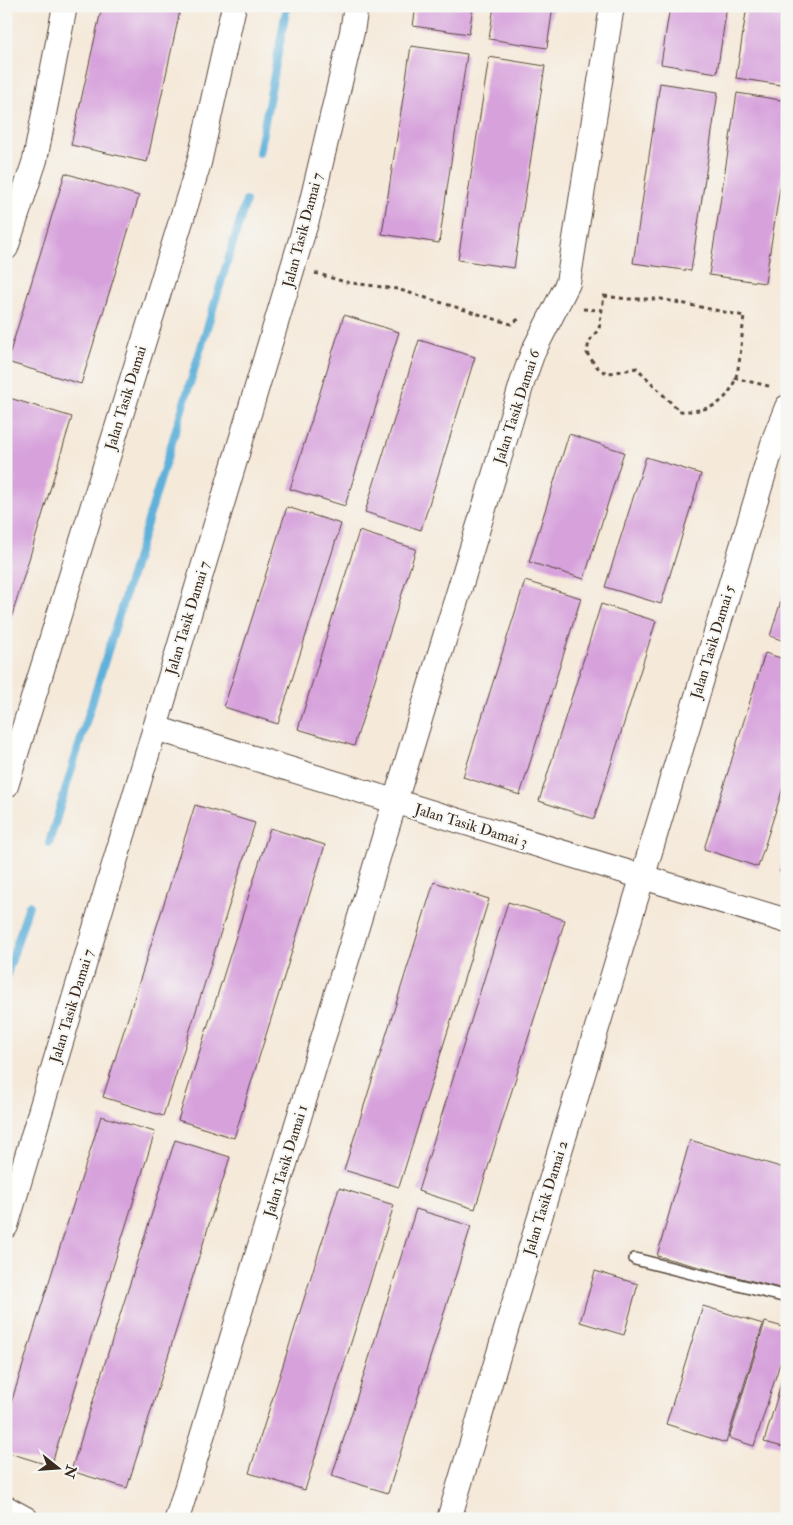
<svg xmlns="http://www.w3.org/2000/svg" width="793" height="1525" font-family="'IM FELL Double Pica',serif">
	<rect width="100%" height="100%" fill="#f6f6f2"/>
	<filter id="ink" filterUnits="userSpaceOnUse"><feTurbulence type="fractalNoise" baseFrequency=".02" numOctaves="2"/><feDisplacementMap in="SourceGraphic" scale="10" xChannelSelector="R" yChannelSelector="G"/><feConvolveMatrix kernelMatrix="1 2 1 2 8 2 1 2 1" color-interpolation-filters="sRGB"/></filter>
	<filter id="wash" filterUnits="userSpaceOnUse"><feTurbulence type="fractalNoise" baseFrequency=".0096" numOctaves="4" result="noise"/><feDisplacementMap in="SourceGraphic" scale="20" xChannelSelector="R" yChannelSelector="G"/><feGaussianBlur stdDeviation="1.12" result="paint"/><feColorMatrix in="noise" values="0 0 0 0 0 0 0 0 0 0 0 0 0 0 0 0 0 1.4 0 .05"/><feComposite in="paint" operator="in"/></filter>
	<g filter="url(#wash)">
		<rect width="100%" height="100%" fill="#f5e9d9"/>
		<g fill="none" stroke-linecap="round" stroke-linejoin="round">
			<g stroke="#5eb1da" stroke-width="8">
				<polyline points="259,153 287,6"/>
				<polyline points="49,843 246,201"/>
				<polyline points="6,978 29,905"/>
			</g>
		</g>
		<g id="blocks">
			<g fill="#d7a2dc">
				<polygon points="6,6 12,6 7,29 6,29"/>
				<polygon points="102,6 181,6 147,162 71,145"/>
				<polygon points="416,6 473,6 469,34 413,26"/>
				<polygon points="494,6 553,6 547,48 489,39"/>
				<polygon points="670,6 727,6 717,73 661,64"/>
				<polygon points="747,6 787,6 787,86 736,78"/>
				<polygon points="411,46 467,54 439,243 382,234"/>
				<polygon points="489,57 545,66 514,268 458,260"/>
				<polygon points="660,83 718,92 691,271 633,263"/>
				<polygon points="737,93 787,101 787,143 765,283 709,275"/>
				<polygon points="65,173 139,196 81,384 7,362"/>
				<polygon points="344,315 399,332 345,506 290,489"/>
				<polygon points="419,340 475,357 421,530 365,512"/>
				<polygon points="6,397 72,417 7,632 6,632"/>
				<polygon points="569,434 624,452 584,579 529,562"/>
				<polygon points="646,457 701,474 661,604 605,587"/>
				<polygon points="287,507 341,524 278,724 224,707"/>
				<polygon points="359,531 416,549 354,746 298,729"/>
				<polygon points="525,581 581,598 520,795 463,777"/>
				<polygon points="786,585 787,585 787,642 770,636"/>
				<polygon points="601,604 656,621 594,819 539,801"/>
				<polygon points="765,653 787,660 787,775 758,867 704,849"/>
				<polygon points="195,805 255,823 163,1116 103,1097"/>
				<polygon points="270,828 325,845 234,1138 178,1120"/>
				<polygon points="786,850 787,850 787,874 780,872"/>
				<polygon points="434,882 489,899 399,1187 344,1170"/>
				<polygon points="508,902 565,920 475,1209 418,1191"/>
				<polygon points="101,1116 155,1132 51,1466 6,1452 6,1419"/>
				<polygon points="175,1140 230,1157 127,1488 71,1471"/>
				<polygon points="690,1140 787,1169 787,1290 657,1256"/>
				<polygon points="339,1188 394,1205 305,1490 249,1473"/>
				<polygon points="416,1209 471,1226 388,1493 332,1476"/>
				<polygon points="595,1271 638,1284 624,1335 580,1322"/>
				<polygon points="703,1306 763,1324 726,1443 666,1424"/>
				<polygon points="765,1322 787,1328 787,1341 754,1446 729,1438"/>
				<polygon points="786,1367 787,1367 787,1448 764,1442"/>
			</g>
		</g>
	</g>
	<g filter="url(#ink)">
		<use href="#blocks" fill-opacity="0" stroke="#57473a" stroke-width="1"/>
		<g fill="none" stroke-linecap="round" stroke-linejoin="round">
			<defs>
				<polyline id="service" points="635,1259 787,1297"/>
				<g id="minor">
					<polyline points="6,248 35,160 65,6"/>
					<polyline points="155,728 787,921"/>
					<polyline points="6,786 199,163 234,6"/>
					<polyline points="6,1226 309,213 352,32 356,6"/>
					<polyline points="6,1508 26,1519"/>
					<polyline points="177,1519 523,380 533,352 568,283 612,6"/>
					<polyline points="449,1519 775,437 787,407"/>
				</g>
			</defs>
			<use href="#service" stroke="#57473a" stroke-width="14"/>
			<use href="#minor" stroke="#57473a" stroke-width="26"/>
			<g stroke="#57473a" stroke-width="3" stroke-dasharray="4 4" stroke-linecap="butt">
				<polyline points="315,273 345,282 397,289 511,324 522,317"/>
				<path d="M604,296L627,299H661L744,316C738,366 744,414 679,411L637,368C607,373 604,380 587,353L589,341L599,329Z"/>
				<polyline points="583,309 602,310"/>
				<polyline points="734,378 773,387"/>
			</g>
			<use href="#service" stroke="#fff" stroke-width="11"/>
			<use href="#minor" stroke="#fff" stroke-width="24"/>
		</g>
	</g>
	<g text-anchor="middle" dominant-baseline="central" stroke-width="4" stroke-linejoin="round" paint-order="stroke">
		<g font-size="15" fill="#3b2a1e" stroke="#f6f6f2">
			<text transform="translate(303 230) rotate(-75)">Jalan Tasik Damai 7</text>
			<text transform="translate(126 398) rotate(-73)">Jalan Tasik Damai</text>
			<text transform="translate(517 407) rotate(-72)">Jalan Tasik Damai 6</text>
			<text transform="translate(188 618) rotate(-73)">Jalan Tasik Damai 7</text>
			<text transform="translate(713 642) rotate(-73)">Jalan Tasik Damai 5</text>
			<text transform="translate(471 826) rotate(17)">Jalan Tasik Damai 3</text>
			<text transform="translate(72 1006) rotate(-73)">Jalan Tasik Damai 7</text>
			<text transform="translate(286 1161) rotate(-73)">Jalan Tasik Damai 1</text>
			<text transform="translate(546 1198) rotate(-73)">Jalan Tasik Damai 2</text>
		</g>
	</g>
	<rect width="793" height="1525" fill="none" stroke="#f6f6f2" stroke-width="25"/>
	<g transform="translate(58 1468) rotate(107)" stroke="#f6f6f2" stroke-width="4" paint-order="stroke">
	<path d="M0-4L9 19L0 12L-9 19Z" fill="#3b2a1e"/>
	<text y="-8" font-size="14" font-weight="bold" text-anchor="middle" fill="#3b2a1e">N</text>
	</g>
</svg>
